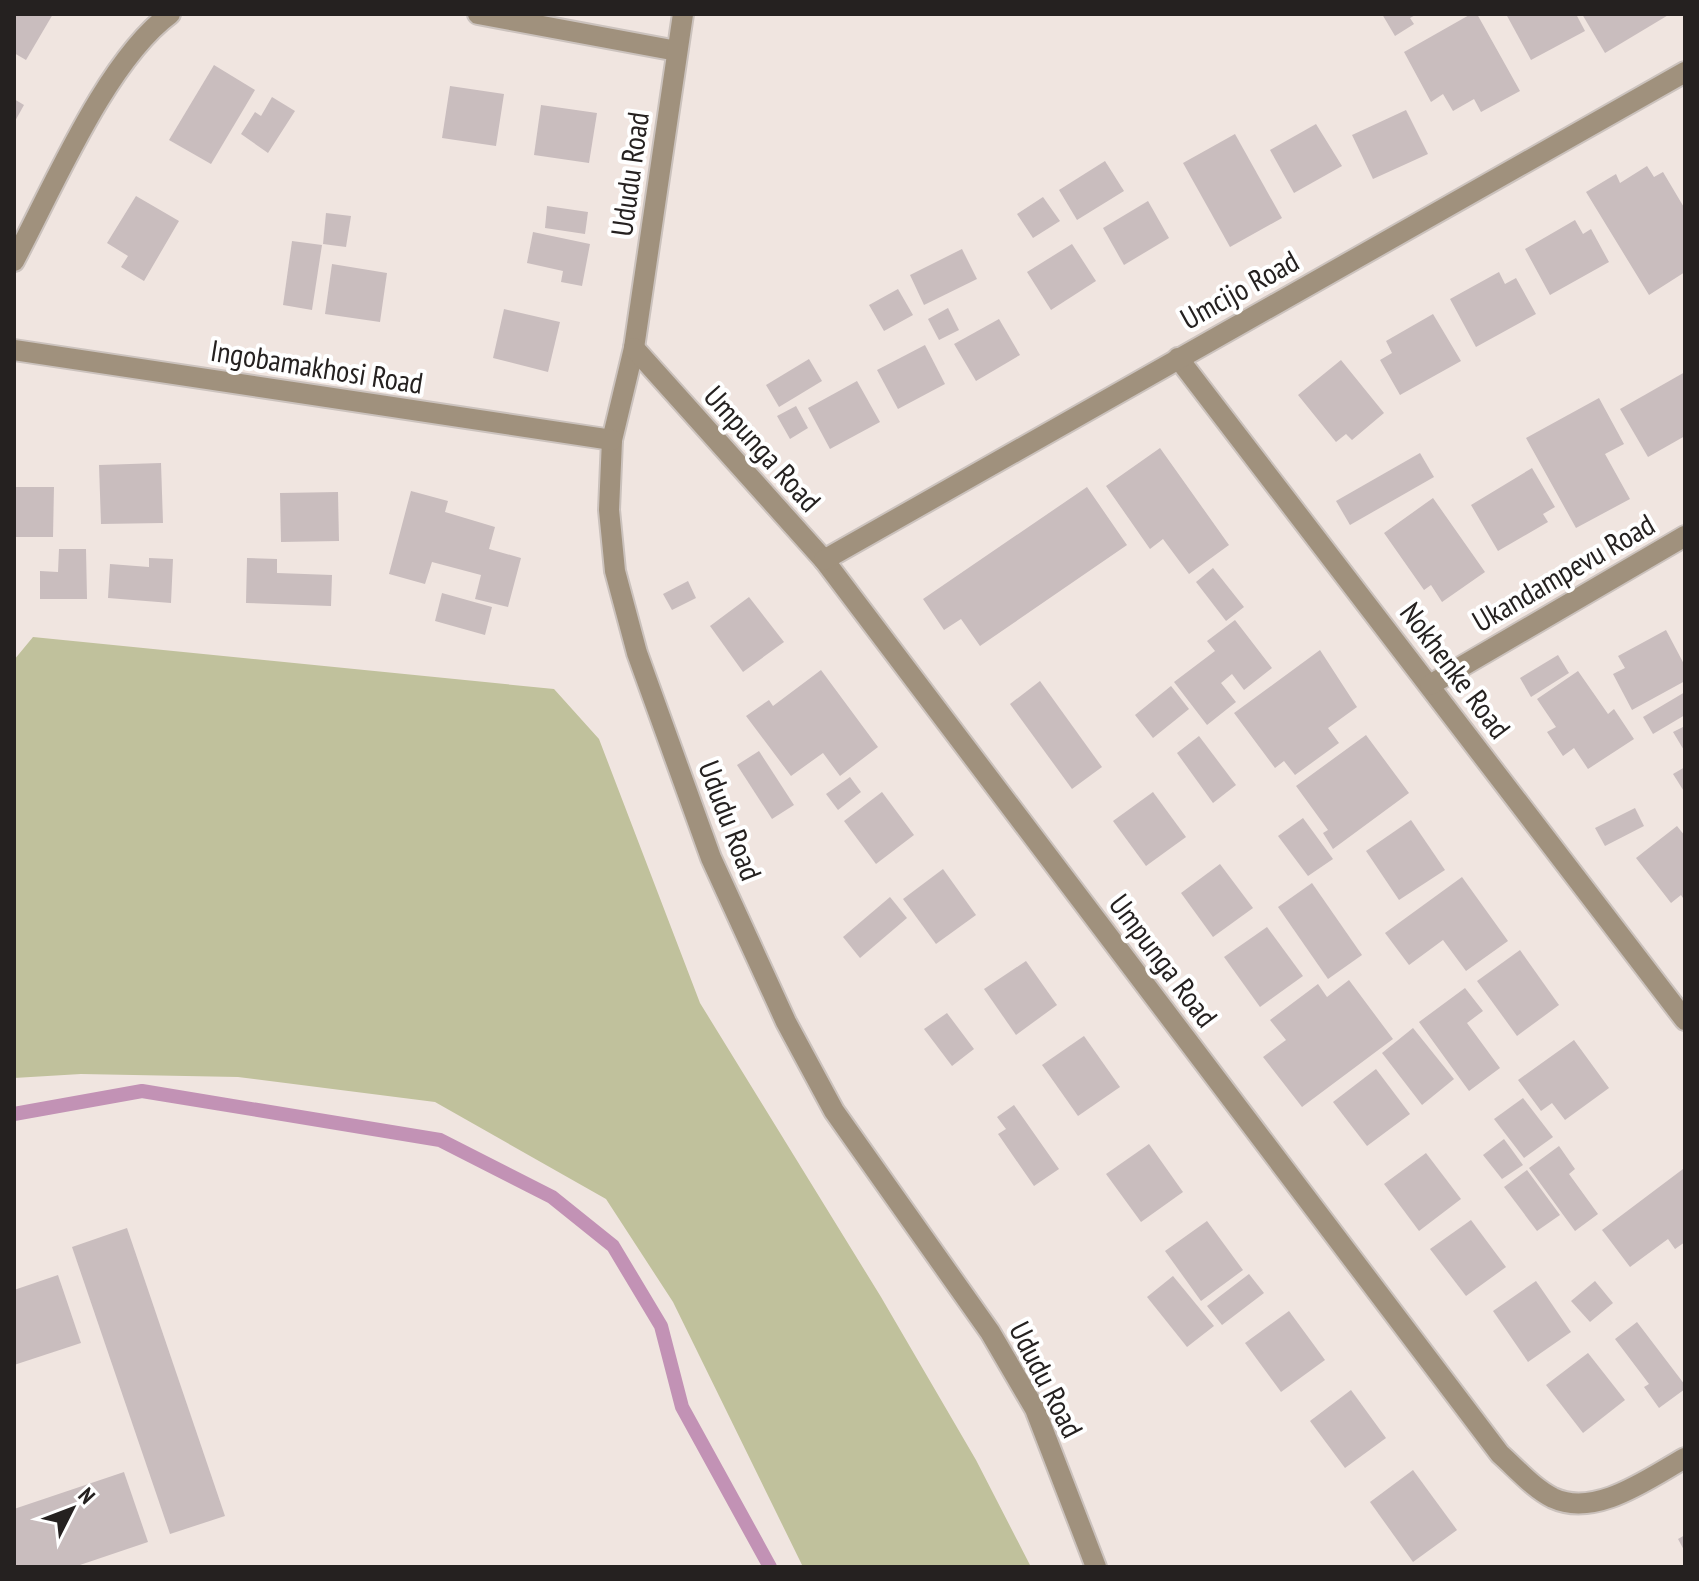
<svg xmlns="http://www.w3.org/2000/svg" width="1699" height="1581" font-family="'PT Sans Narrow',sans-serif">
	<rect width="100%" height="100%" fill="#f0e5e0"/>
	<polygon fill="#c0c19c" points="33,637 554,689 599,739 700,1003 881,1297 976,1460 1031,1567 803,1567 673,1302 606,1199 435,1102 238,1077 81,1074 14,1078 14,660"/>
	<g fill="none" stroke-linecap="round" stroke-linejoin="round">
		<polyline stroke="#c292b5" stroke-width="14" points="14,1114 142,1091 440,1140 552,1197 613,1246 661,1326 682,1407 770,1567"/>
	</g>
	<g fill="#c9bdbe">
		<polygon points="14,14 53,14 26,60 14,53"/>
		<polygon points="1382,14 1417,14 1410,18 1414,24 1395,36"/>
		<polygon points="1471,14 1477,14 1520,91 1481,112 1474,99 1453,111 1443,94 1431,102 1404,52"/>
		<polygon points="1506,14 1576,14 1585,31 1531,60"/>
		<polygon points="1582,14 1670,14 1605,53"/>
		<polygon points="214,65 255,90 211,164 169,140"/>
		<polygon points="450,86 504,94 496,146 442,138"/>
		<polygon points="272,97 295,111 268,153 241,134 255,112 261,116"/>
		<polygon points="14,99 24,105 14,123"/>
		<polygon points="541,105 597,113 589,163 534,155"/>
		<polygon points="1406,110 1428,154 1373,179 1352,135"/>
		<polygon points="1316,124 1342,166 1294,193 1270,150"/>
		<polygon points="1235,134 1282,218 1230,247 1183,163"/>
		<polygon points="1105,161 1124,191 1077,220 1059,190"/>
		<polygon points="1647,166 1654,177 1663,172 1685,209 1685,272 1649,295 1586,192 1616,174 1620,183"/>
		<polygon points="136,196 179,221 144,281 121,267 128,256 107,243"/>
		<polygon points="1043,197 1060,221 1033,238 1017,214"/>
		<polygon points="1148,201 1169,238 1124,265 1103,228"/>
		<polygon points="547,206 588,212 585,234 545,228"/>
		<polygon points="326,213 351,216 346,247 323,244"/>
		<polygon points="1575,220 1583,234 1591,229 1609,262 1550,295 1525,249"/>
		<polygon points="533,232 590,244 582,286 561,282 563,271 527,263"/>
		<polygon points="292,241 322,245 312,310 283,305"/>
		<polygon points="1072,244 1096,281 1051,310 1027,272"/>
		<polygon points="962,249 977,279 924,305 910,275"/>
		<polygon points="332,264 387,273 380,322 325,314"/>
		<polygon points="1499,272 1505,284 1516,278 1536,314 1476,347 1450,299"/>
		<polygon points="898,289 913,315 884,331 869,305"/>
		<polygon points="948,308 959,330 939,340 928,319"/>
		<polygon points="504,309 560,322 548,372 493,358"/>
		<polygon points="1433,314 1461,361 1400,395 1380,360 1392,353 1386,341"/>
		<polygon points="999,319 1020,355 976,381 954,344"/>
		<polygon points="925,345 945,384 898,409 877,370"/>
		<polygon points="809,359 822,381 779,407 766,385"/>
		<polygon points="1341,360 1384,413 1352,440 1346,434 1336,442 1298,395"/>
		<polygon points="1685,372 1685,436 1648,457 1620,409"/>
		<polygon points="857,381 880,422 830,449 808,408"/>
		<polygon points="1599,398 1624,444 1605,454 1630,499 1576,528 1526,438"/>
		<polygon points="796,406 808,428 790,439 777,416"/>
		<polygon points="1160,448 1229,545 1189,574 1163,539 1150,549 1106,486"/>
		<polygon points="1420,453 1434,477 1350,525 1336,501"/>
		<polygon points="161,463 163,523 101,524 99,465"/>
		<polygon points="1532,468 1555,507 1543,514 1548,522 1498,551 1471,505"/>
		<polygon points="14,487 54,487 53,537 14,537"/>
		<polygon points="1087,487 1127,545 980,646 961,619 944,630 923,599"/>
		<polygon points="411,491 448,501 445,512 495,527 489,549 521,558 508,607 475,599 481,575 432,562 425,584 389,574"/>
		<polygon points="338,492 339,541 281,542 280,493"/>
		<polygon points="1433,498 1485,572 1442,602 1431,585 1424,590 1384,533"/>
		<polygon points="59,549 86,549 87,599 40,599 40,571 58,572"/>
		<polygon points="149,558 173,559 171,603 108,598 110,564 149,567"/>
		<polygon points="247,558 277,559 277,573 332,575 331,606 246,603"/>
		<polygon points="1213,568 1244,607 1226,621 1196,582"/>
		<polygon points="688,581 696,598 672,610 663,594"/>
		<polygon points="442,593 492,607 485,635 435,621"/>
		<polygon points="749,597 784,642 743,672 710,626"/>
		<polygon points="1235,620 1272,668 1244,690 1232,674 1221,683 1236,702 1207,725 1174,682 1215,651 1207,641"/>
		<polygon points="1666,630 1685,666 1685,681 1632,710 1613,674 1625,668 1618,656"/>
		<polygon points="1320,650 1357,707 1328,728 1339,743 1295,775 1284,761 1275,768 1234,713"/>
		<polygon points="1558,655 1569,673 1531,697 1520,678"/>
		<polygon points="821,670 878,747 840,776 823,753 791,776 746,716 769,700 773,706"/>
		<polygon points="1578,671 1608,714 1614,709 1634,739 1588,769 1574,748 1563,756 1547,732 1556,727 1537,699"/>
		<polygon points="1040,681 1102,767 1072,789 1010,704"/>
		<polygon points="1171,686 1189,709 1153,738 1135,715"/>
		<polygon points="1685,692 1685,715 1653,734 1643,717"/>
		<polygon points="1685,726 1685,752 1673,732"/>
		<polygon points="1366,735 1409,793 1333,849 1323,833 1328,830 1296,786"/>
		<polygon points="1199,736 1236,785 1213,803 1177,753"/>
		<polygon points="759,751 794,805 772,819 737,765"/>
		<polygon points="1685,767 1685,793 1673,774"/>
		<polygon points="850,777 861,792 838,810 826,794"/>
		<polygon points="882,792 914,835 876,864 844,821"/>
		<polygon points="1153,792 1186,837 1146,866 1113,821"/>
		<polygon points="1635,808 1644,826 1605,846 1595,828"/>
		<polygon points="1303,818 1333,859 1308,876 1278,836"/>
		<polygon points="1411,820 1445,870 1399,900 1366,851"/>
		<polygon points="1677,826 1685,836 1685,901 1681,895 1671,903 1636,858"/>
		<polygon points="1220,864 1253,908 1213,937 1181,893"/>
		<polygon points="943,869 976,915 936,944 903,899"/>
		<polygon points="1462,877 1508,941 1466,971 1443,940 1409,965 1385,933"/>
		<polygon points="1312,883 1362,955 1328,979 1278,907"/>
		<polygon points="890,897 907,918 860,958 843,937"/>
		<polygon points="1267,927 1303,976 1260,1007 1224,957"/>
		<polygon points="1520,950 1559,1005 1517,1036 1477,981"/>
		<polygon points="1026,961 1057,1005 1016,1035 984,989"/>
		<polygon points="1349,980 1393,1039 1302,1107 1263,1057 1286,1040 1270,1020 1318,984 1327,997"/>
		<polygon points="1465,988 1483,1011 1467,1023 1500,1068 1469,1091 1419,1022"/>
		<polygon points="947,1013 974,1049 952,1066 924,1029"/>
		<polygon points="1413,1028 1454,1079 1422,1105 1382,1053"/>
		<polygon points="1084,1036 1120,1087 1078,1116 1042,1065"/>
		<polygon points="1574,1040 1609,1088 1565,1120 1552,1103 1541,1111 1518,1080"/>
		<polygon points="1376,1069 1410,1114 1367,1146 1333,1102"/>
		<polygon points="1523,1098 1553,1137 1524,1158 1494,1119"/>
		<polygon points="1014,1105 1059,1169 1034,1186 998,1134 1006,1129 997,1117"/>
		<polygon points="1504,1139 1523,1165 1502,1179 1483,1155"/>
		<polygon points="1149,1144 1183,1192 1141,1222 1106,1174"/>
		<polygon points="1559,1146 1575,1169 1569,1174 1598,1214 1575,1231 1529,1168"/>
		<polygon points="1426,1153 1461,1199 1419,1231 1384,1184"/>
		<polygon points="1683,1169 1685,1242 1675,1249 1668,1239 1630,1267 1602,1230"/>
		<polygon points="1527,1170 1560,1215 1537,1231 1504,1187"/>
		<polygon points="1471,1220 1506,1267 1466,1296 1430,1249"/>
		<polygon points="1207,1221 1243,1270 1201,1301 1165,1251"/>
		<polygon points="127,1228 225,1516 170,1534 72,1247"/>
		<polygon points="1249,1274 1264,1293 1222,1325 1207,1306"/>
		<polygon points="58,1275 81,1343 14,1365 14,1290"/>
		<polygon points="1173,1276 1214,1326 1187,1347 1147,1297"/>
		<polygon points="1536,1281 1571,1332 1528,1362 1493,1311"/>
		<polygon points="1595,1281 1613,1303 1590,1322 1571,1301"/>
		<polygon points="1289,1311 1325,1360 1281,1392 1245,1343"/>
		<polygon points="1637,1322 1685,1385 1685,1389 1659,1408 1644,1387 1649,1384 1615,1339"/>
		<polygon points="1588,1353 1625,1400 1583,1433 1546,1385"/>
		<polygon points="1351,1390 1386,1438 1345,1468 1310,1421"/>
		<polygon points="1413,1470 1457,1530 1413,1562 1370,1502"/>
		<polygon points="124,1472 148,1542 74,1567 14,1567 14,1509"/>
		<polygon points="1685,1535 1685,1552 1678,1539"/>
	</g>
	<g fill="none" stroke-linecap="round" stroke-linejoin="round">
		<defs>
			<g id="minor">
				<polyline points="478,14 677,51"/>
				<polyline points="683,14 634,348 612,440 609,510 615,571 637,653 711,858 786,1022 834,1111 990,1332 1035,1409 1096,1567"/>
				<path d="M14,261C53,188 106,61 170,14"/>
				<path d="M634,348L824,560L1500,1454C1517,1469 1533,1488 1553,1498C1596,1518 1649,1478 1685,1458"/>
				<polyline points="14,350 612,440"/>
				<polyline points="1178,358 1685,1020"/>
				<polyline points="824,560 1685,72"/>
				<polyline points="1430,685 1685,536"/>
			</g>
		</defs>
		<use href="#minor" stroke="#cbc2bd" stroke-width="24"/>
		<use href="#minor" stroke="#a0917d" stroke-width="20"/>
	</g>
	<g text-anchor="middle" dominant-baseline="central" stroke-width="8" stroke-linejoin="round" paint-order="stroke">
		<g font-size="30" fill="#252120" stroke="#fff">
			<text transform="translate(629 174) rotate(-82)">Ududu Road</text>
			<text transform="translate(1239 289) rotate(-29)">Umcijo Road</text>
			<text transform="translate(317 366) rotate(9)">Ingobamakhosi Road</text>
			<text transform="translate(763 448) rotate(48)">Umpunga Road</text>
			<text transform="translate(1563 572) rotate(-30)">Ukandampevu Road</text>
			<text transform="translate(1456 670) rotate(53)">Nokhenke Road</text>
			<text transform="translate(731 820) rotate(69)">Ududu Road</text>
			<text transform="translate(1164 960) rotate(53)">Umpunga Road</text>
			<text transform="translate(1047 1379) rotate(63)">Ududu Road</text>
		</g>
	</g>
	<rect width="1699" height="1581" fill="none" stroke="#252120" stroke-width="32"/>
	<g transform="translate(72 1509) rotate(48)" stroke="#ffffff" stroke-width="6" paint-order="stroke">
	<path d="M0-6L14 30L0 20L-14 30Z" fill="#252120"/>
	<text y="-12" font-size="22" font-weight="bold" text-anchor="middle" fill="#252120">N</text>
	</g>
</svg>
